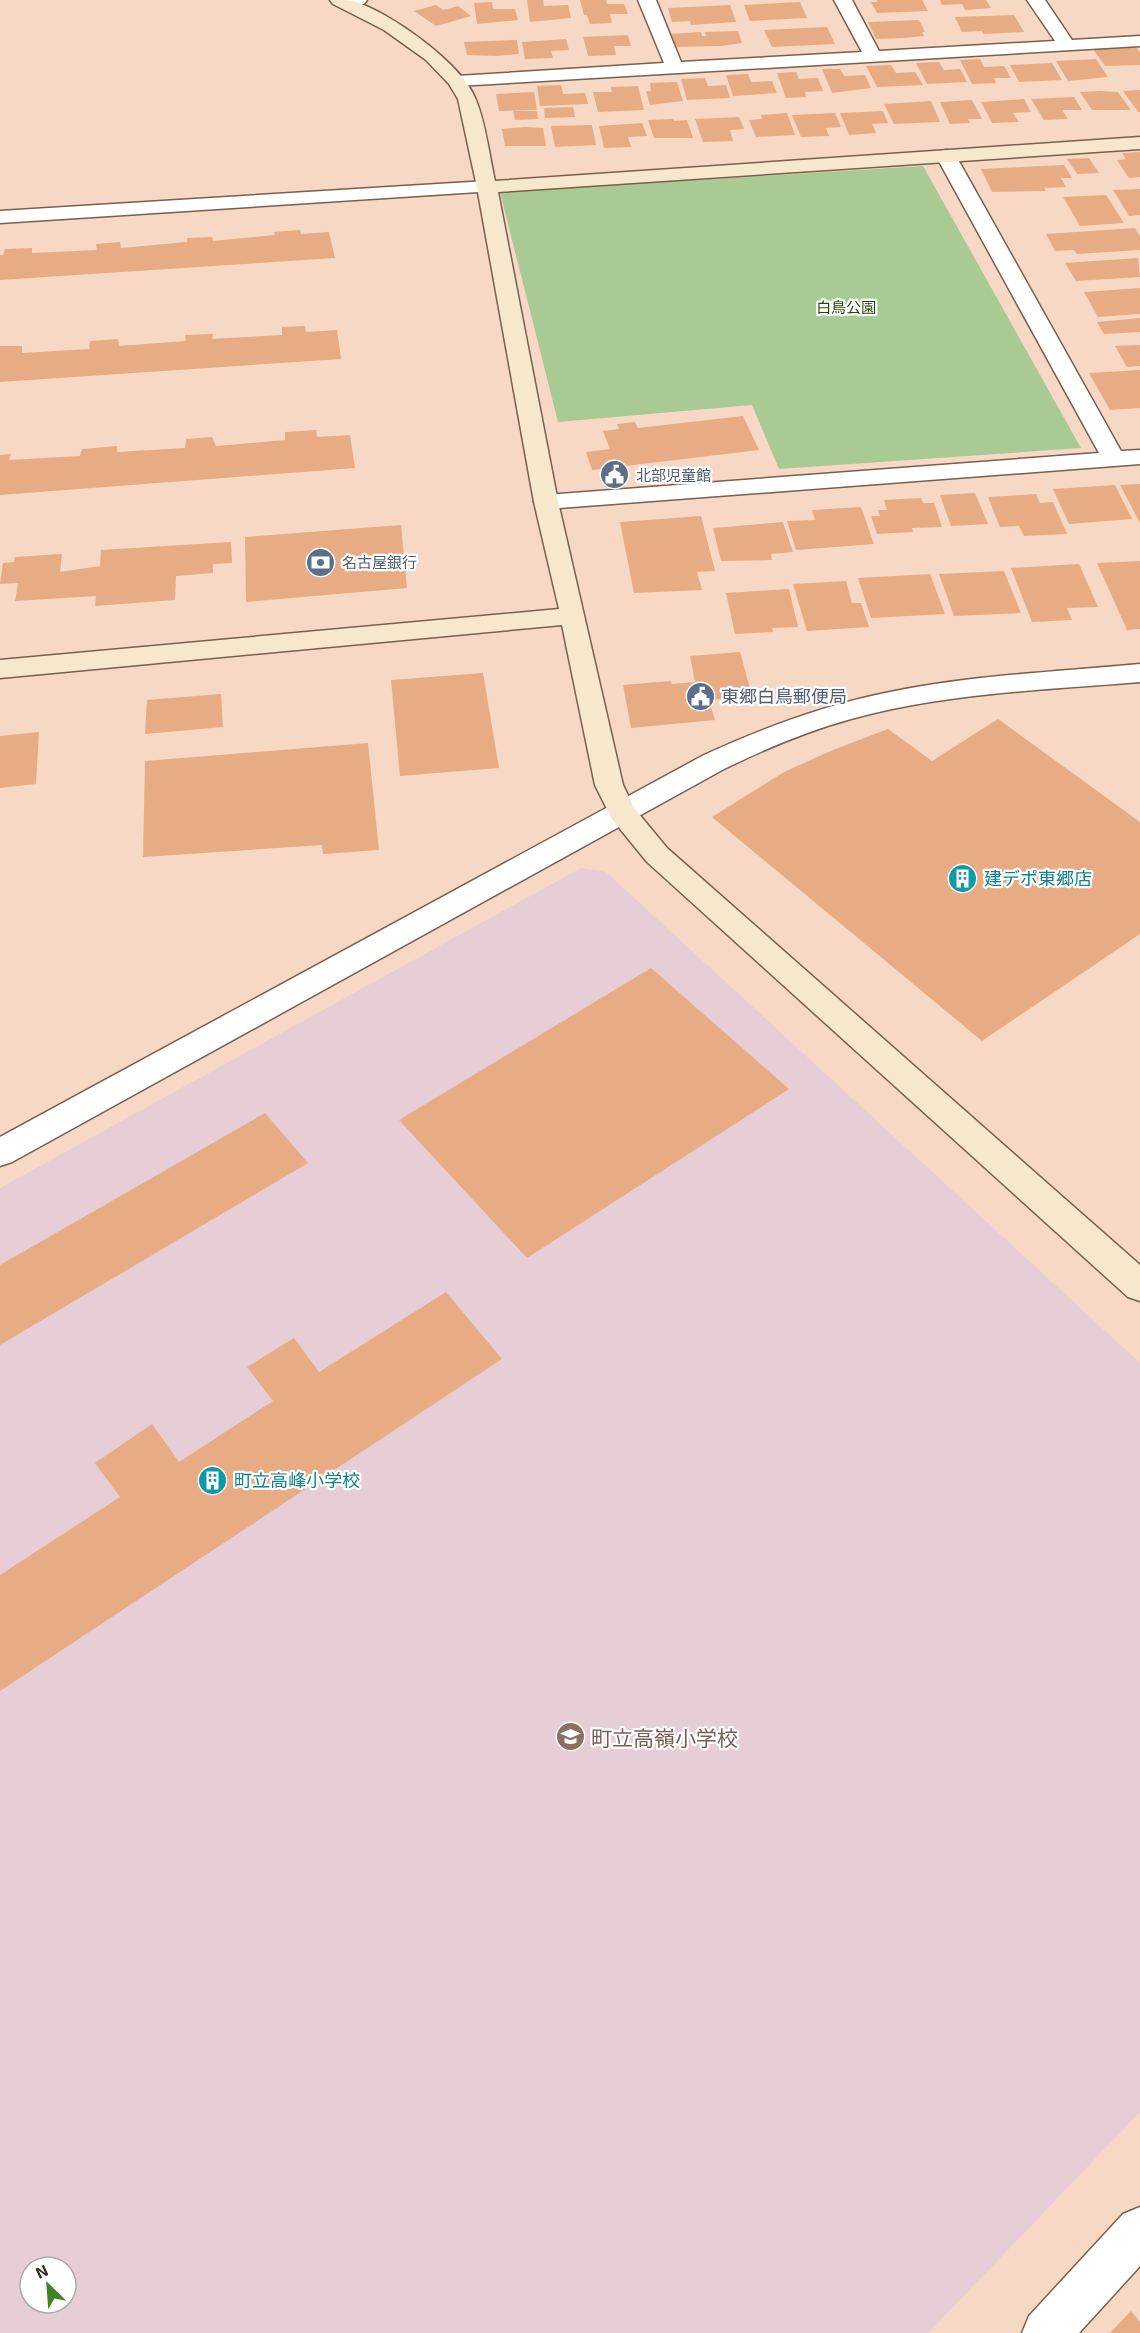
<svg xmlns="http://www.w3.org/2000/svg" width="1140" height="2333" font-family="'Exo 2','Noto Sans JP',sans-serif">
	<rect width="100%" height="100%" fill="#f6d8c5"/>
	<path fill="#e6cdd6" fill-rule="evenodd" d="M581,868L606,872L1140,1363V2112L928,2333H0V1188ZM30,2267H66V2303H30Z"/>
	<polygon fill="#a9ca95" points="923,166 1081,448 779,469 752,405 558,422 500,192"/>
	<g fill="#e8ac84">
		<polygon points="527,0 543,0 544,6 568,5 571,18 530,22"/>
		<polygon points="580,0 606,0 607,4 624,4 628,14 610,14 612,23 590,24 587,15 584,15"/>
		<polygon points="877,0 922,0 928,11 877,13 871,2 877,2"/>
		<polygon points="940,0 986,0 991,8 965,10 962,4 942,5"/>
		<polygon points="492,2 493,9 515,9 518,20 477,24 474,3"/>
		<polygon points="800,2 807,18 750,21 744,5"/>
		<polygon points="436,5 443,10 458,6 471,16 436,26 414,11"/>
		<polygon points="730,5 736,22 691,25 690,21 672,22 668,8"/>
		<polygon points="1014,15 1024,32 983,34 982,31 962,32 955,17"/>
		<polygon points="919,20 925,32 922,32 924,36 904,38 876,39 868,22"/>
		<polygon points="827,27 835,44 772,47 764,30"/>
		<polygon points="738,31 742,43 721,46 673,47 669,34 701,32 702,36 706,36 705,32"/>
		<polygon points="628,35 631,46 614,46 616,55 588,56 583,37"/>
		<polygon points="566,39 569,50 551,51 553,58 525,59 522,42"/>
		<polygon points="517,40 519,54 496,56 467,55 464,42"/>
		<polygon points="1136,47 1140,52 1140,65 1105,66 1093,49"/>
		<polygon points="980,59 984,67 1004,66 1011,78 994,78 996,83 972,84 960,60"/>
		<polygon points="1096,59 1108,77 1068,81 1056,61"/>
		<polygon points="939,62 944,70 960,69 967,82 927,84 916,63"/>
		<polygon points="1052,63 1062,80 1019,82 1010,65"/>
		<polygon points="891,65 896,73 915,72 923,85 877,87 866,66"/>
		<polygon points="822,69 840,69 844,76 865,75 871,88 832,93"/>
		<polygon points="796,72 799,79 818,78 823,91 805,92 806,97 786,98 777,73"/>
		<polygon points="748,74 751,82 772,81 777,93 733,96 726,75"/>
		<polygon points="705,78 708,86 726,85 730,98 687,100 681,79"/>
		<polygon points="677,82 683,101 650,105 646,91 651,91 650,83"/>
		<polygon points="561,85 563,94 585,93 588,104 540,106 537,86"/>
		<polygon points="638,86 644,110 598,112 593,92 612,92 611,87"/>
		<polygon points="1140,90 1140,112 1138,112 1123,91"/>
		<polygon points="1100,91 1118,92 1131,110 1092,110 1080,92"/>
		<polygon points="534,92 537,110 499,111 496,94"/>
		<polygon points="1074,97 1082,110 1062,110 1068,119 1044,120 1031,99"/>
		<polygon points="1024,99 1031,112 1013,113 1019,122 992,123 981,102"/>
		<polygon points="972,100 982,119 968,119 970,123 950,124 940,102"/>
		<polygon points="931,101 940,122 894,124 884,104"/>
		<polygon points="573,107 575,117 545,118 544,108"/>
		<polygon points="513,111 537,111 538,119 515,120"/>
		<polygon points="883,111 888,123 872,124 876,133 849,135 840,113"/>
		<polygon points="787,113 795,135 756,137 749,120 762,119 761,115"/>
		<polygon points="835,113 841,127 826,128 829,136 801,137 792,115"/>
		<polygon points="739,117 744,129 730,130 733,141 703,142 695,119"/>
		<polygon points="673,119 674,121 687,120 693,138 654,138 648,120"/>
		<polygon points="642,123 647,136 628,137 631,147 604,148 599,126"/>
		<polygon points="592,125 596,145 555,147 551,126"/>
		<polygon points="525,127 543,128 546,146 505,146 502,129"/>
		<polygon points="1140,152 1140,177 1129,178 1117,160 1126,159 1122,153"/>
		<polygon points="1089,158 1099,173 1077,174 1067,159"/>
		<polygon points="1064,165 1072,178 1061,178 1066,187 1044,188 1046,191 992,192 981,169"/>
		<polygon points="1140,189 1140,215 1129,216 1113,190"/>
		<polygon points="1106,195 1124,223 1080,226 1063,197"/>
		<polygon points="1135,228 1140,236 1140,250 1077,254 1074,250 1055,251 1046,234"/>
		<polygon points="300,230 301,234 329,232 335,258 0,280 0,255 3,255 5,249 32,248 32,253 97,250 96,244 120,242 121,248 187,242 187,238 212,237 213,241 275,235 274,232"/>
		<polygon points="1138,258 1140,277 1076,281 1065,263"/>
		<polygon points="1140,288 1140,314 1098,317 1084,292"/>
		<polygon points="1140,318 1140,332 1104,334 1097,322"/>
		<polygon points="305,326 306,332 337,330 341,359 0,382 0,346 22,346 22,353 89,349 90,341 118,339 119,346 186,341 185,335 213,334 212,339 282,335 282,327"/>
		<polygon points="1140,345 1140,366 1127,367 1115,346"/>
		<polygon points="1140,370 1140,408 1110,410 1089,373"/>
		<polygon points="743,416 759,450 592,470 586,452 610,449 603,431 619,429 617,424 635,422 638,428"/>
		<polygon points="316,430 317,437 350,435 355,468 0,495 0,455 11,454 9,460 80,456 82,449 117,446 117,452 185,448 186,439 212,437 216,446 285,440 285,432"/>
		<polygon points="1140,484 1140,523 1120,485"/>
		<polygon points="1115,485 1132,519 1069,524 1053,489"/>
		<polygon points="975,493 988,524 951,526 940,495"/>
		<polygon points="1036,494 1040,503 1053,502 1067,534 1024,536 1019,526 1000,527 988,497"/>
		<polygon points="921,498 923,503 934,503 942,527 912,528 913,532 877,534 871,516 880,516 878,510 887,510 884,500"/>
		<polygon points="861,507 874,544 796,550 787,521 815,520 812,510"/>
		<polygon points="701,516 715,571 697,572 702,590 634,593 620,522"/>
		<polygon points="783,522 793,552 771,554 772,560 721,561 713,528"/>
		<polygon points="401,525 407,588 246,602 245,537"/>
		<polygon points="231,542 232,563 213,564 213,573 176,576 175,600 95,606 96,596 15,601 18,583 0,584 3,563 14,562 15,557 62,554 60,572 100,566 101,550"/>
		<polygon points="1140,561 1140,629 1127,630 1097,563"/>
		<polygon points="1079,564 1098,607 1067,608 1072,620 1032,622 1011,568"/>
		<polygon points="1004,571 1021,613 954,616 939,574"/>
		<polygon points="930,574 945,614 871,618 858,578"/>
		<polygon points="846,581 852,603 861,603 869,627 807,631 793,584"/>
		<polygon points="789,589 798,627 772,628 773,632 735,634 726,593"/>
		<polygon points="740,652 752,696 709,700 715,720 631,728 623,685 671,681 672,684 695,682 690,656"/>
		<polygon points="483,673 499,768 400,776 391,680"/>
		<polygon points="221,694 223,727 145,734 147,700"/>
		<polygon points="998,719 1140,822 1140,934 982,1041 712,817 784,772 833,750 888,729 932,761"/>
		<polygon points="39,732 36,784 0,788 0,736"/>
		<polygon points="368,743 379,850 323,854 322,845 143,857 145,761"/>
		<polygon points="651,968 789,1089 527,1258 399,1120"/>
		<polygon points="265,1113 308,1163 0,1345 0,1265"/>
		<polygon points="446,1292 502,1359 0,1691 0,1575 120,1497 95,1463 152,1424 179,1462 273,1401 247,1367 294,1338 319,1372"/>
		<polygon points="1131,2311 1140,2322 1140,2333 1110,2333"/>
	</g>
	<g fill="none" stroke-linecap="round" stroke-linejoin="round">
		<defs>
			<g id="street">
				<polygon points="334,0 367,0 364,4 336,5"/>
				<polygon points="638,0 656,0 681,62 862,52 834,0 852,0 879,51 1055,41 1027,0 1045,0 1072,40 1140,36 1140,46 457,86 451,85 448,81 451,77 457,76 664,63"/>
				<polygon points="946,150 953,152 956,156 1121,451 1140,450 1140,464 546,509 538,507 534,502 538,497 546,495 1099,453 936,156 939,152"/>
				<polygon points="487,181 494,183 497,187 494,191 0,223 0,211"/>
				<path d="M1140,664V682C1044,690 944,693 851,719C807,731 765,749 724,769L12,1162L0,1166V1137L704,755C763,728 822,706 885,693C969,675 1055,672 1140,664Z"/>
				<polygon points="1140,2207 1140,2266 1079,2333 1022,2333 1029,2316 1123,2214"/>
			</g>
			<path id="secondary" d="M330,0C337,0 347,0 353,1C390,12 463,64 476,100C486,125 489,154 495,181L1140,137V149L498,192L558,502L623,785L634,808L667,848L1140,1265V1301L1128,1297L647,862L612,819L595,785L562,625L0,678V660L559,609L534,502L477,187L458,99L449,84L426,60L384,30L333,4Z"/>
		</defs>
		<use href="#street" stroke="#785f4e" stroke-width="3"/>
		<use href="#secondary" stroke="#785f4e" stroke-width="3"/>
		<use href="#street" fill="#fff" fill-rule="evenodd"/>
		<use href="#secondary" fill="#f7e7cd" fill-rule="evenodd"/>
	</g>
	<defs>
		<symbol id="civic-disc" viewBox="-11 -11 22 22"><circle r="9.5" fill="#5c6f8a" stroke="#fff"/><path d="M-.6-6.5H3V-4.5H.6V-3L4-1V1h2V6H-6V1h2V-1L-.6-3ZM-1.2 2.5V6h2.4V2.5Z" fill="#fff"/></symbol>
		<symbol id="bank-disc" viewBox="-11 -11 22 22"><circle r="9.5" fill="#5c6f8a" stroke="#fff"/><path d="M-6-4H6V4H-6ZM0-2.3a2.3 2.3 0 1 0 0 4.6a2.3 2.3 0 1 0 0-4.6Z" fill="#fff"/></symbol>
		<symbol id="building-disc" viewBox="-11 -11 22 22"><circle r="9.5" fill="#0f9aa8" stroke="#fff"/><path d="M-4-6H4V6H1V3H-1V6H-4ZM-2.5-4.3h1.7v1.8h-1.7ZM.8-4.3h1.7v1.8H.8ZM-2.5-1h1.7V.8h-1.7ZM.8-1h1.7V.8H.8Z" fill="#fff"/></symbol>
		<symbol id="school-disc" viewBox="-11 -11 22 22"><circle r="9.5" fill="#8d6e63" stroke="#fff"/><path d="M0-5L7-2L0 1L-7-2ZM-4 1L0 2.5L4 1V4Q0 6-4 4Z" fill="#fff"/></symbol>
	</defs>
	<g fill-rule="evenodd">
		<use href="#civic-disc" x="598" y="458" width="33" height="33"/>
		<use href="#bank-disc" x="304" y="546" width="33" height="33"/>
		<use href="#civic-disc" x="684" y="680" width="33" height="33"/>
		<use href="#building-disc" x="946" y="862" width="33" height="33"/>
		<use href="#building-disc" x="196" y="1464" width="33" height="33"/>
		<use href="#school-disc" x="554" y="1720" width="33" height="33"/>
	</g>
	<g text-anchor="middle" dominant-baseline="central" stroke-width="4.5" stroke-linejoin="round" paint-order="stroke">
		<g font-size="15" fill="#264608" stroke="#fff">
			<text x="846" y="307">白鳥公園</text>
		</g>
		<g font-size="15" fill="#4e5e75" stroke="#fff" text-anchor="start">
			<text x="636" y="475">北部児童館</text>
			<text x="342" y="562">名古屋銀行</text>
		</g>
		<g font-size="18" fill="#4e5e75" stroke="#fff" text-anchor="start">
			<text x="721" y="696">東郷白鳥郵便局</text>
		</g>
		<g font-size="18" fill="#0d838f" stroke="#fff" text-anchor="start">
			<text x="984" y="878">建デポ東郷店</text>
			<text x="234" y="1480">町立高峰小学校</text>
		</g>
		<g font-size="21" fill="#785e54" stroke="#fff" text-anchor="start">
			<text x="591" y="1737">町立高嶺小学校</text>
		</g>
	</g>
	<g transform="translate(48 2285) rotate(335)"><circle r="28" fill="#ffffff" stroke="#afaaa7" stroke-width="1.5"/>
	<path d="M0-4.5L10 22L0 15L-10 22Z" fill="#408326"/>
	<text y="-9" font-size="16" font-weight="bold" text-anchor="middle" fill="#362b23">N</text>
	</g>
</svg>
